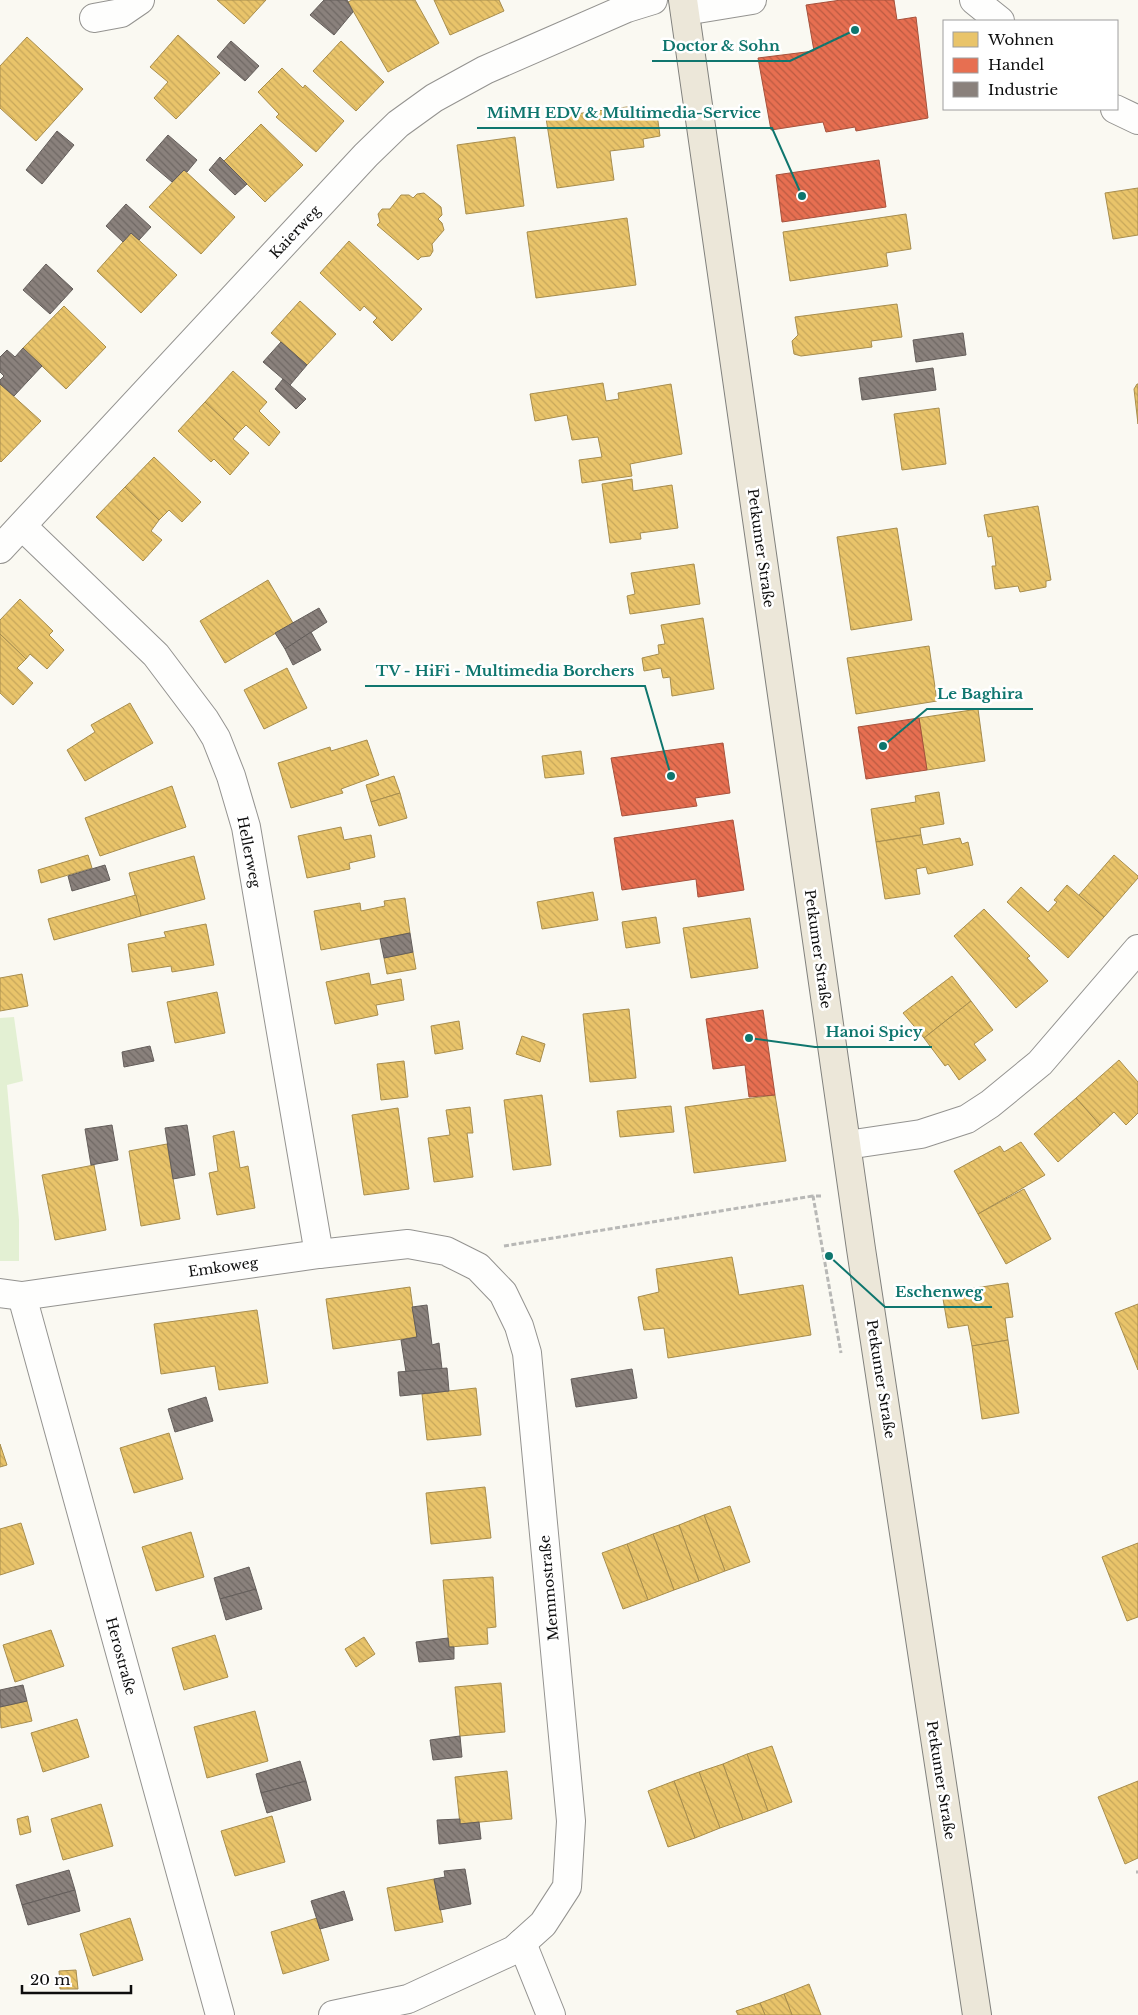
<svg xmlns="http://www.w3.org/2000/svg" width="1138" height="2015" font-family="'Libre Baskerville',serif">
	<defs>
		<pattern id="homes-back-hatch" width="6" height="6" patternUnits="userSpaceOnUse" patternTransform="scale(1.25)"><rect width="6" height="6" fill="#e9c46a"/><path d="M-1 5l2 2M0 0l6 6M5-1l2 2" fill="none" stroke="#c7a75b"/></pattern>
		<pattern id="shops-back-hatch" width="6" height="6" patternUnits="userSpaceOnUse" patternTransform="scale(1.25)"><rect width="6" height="6" fill="#e76f51"/><path d="M-1 5l2 2M0 0l6 6M5-1l2 2" fill="none" stroke="#ba5a42"/></pattern>
		<pattern id="industry-back-hatch" width="6" height="6" patternUnits="userSpaceOnUse" patternTransform="scale(1.25)"><rect width="6" height="6" fill="#8a817c"/><path d="M-1 5l2 2M0 0l6 6M5-1l2 2" fill="none" stroke="#6f6864"/></pattern>
	</defs>
	<rect width="100%" height="100%" fill="#faf9f2"/>
	<polygon fill="#e3f0d3" points="14,1017 23,1081 7,1085 19,1220 19,1261 0,1261 0,1018"/>
	<g fill="url(#homes-back-hatch)" stroke="#a78d4e">
		<polygon points="217,0 266,0 244,24"/>
		<polygon points="352,0 415,0 439,43 388,72 348,2"/>
		<polygon points="434,0 499,0 504,11 450,35"/>
		<polygon points="178,35 220,73 176,119 154,98 168,82 150,67"/>
		<polygon points="27,37 83,89 36,141 0,108 0,66"/>
		<polygon points="341,41 384,82 356,111 313,71"/>
		<polygon points="282,68 303,88 305,85 344,121 316,152 276,117 279,114 258,92"/>
		<polygon points="634,106 636,117 657,114 660,136 643,139 644,147 610,151 614,180 557,188 546,118"/>
		<polygon points="261,124 303,165 265,202 224,161"/>
		<polygon points="515,137 524,206 466,214 457,145"/>
		<polygon points="184,170 235,217 201,254 149,207"/>
		<polygon points="1138,188 1138,235 1113,239 1105,193"/>
		<polygon points="424,193 441,207 442,215 438,219 442,223 444,230 432,244 433,251 430,256 421,257 418,260 377,225 380,222 378,214 382,209 390,209 401,195 409,195 413,198 417,194"/>
		<polygon points="906,214 911,249 886,253 888,266 790,281 783,232"/>
		<polygon points="627,218 636,285 536,298 527,232"/>
		<polygon points="131,233 177,275 141,313 97,271"/>
		<polygon points="349,241 422,309 392,341 373,322 377,318 364,306 360,311 320,273"/>
		<polygon points="300,301 336,334 307,365 271,333"/>
		<polygon points="897,304 902,337 871,341 872,347 801,356 794,354 792,341 798,335 795,317"/>
		<polygon points="64,306 106,347 66,389 23,348"/>
		<polygon points="233,371 267,402 259,411 280,432 269,446 246,425 238,433 205,402"/>
		<polygon points="603,383 606,401 619,399 618,393 671,384 682,454 630,464 632,476 582,483 579,460 602,457 598,437 572,440 567,415 535,421 530,394"/>
		<polygon points="0,384 41,421 1,462 0,461"/>
		<polygon points="1137,384 1138,384 1138,424 1134,389"/>
		<polygon points="205,402 238,433 233,439 249,453 230,475 214,459 211,462 178,431"/>
		<polygon points="939,408 946,464 902,470 894,414"/>
		<polygon points="154,457 201,502 182,522 169,510 159,520 125,487"/>
		<polygon points="632,479 633,491 672,485 678,528 640,533 641,539 610,543 602,484"/>
		<polygon points="125,487 159,520 151,531 162,540 143,561 96,517"/>
		<polygon points="1038,506 1051,580 1046,581 1046,587 1020,592 1018,586 995,589 992,566 996,566 992,536 988,537 984,515"/>
		<polygon points="897,528 912,620 851,630 837,537"/>
		<polygon points="694,564 700,604 630,614 627,596 635,594 631,573"/>
		<polygon points="268,580 293,623 225,663 200,621"/>
		<polygon points="20,599 53,631 49,635 64,650 47,669 30,654 26,659 0,634 0,620"/>
		<polygon points="703,618 714,689 672,696 670,677 663,678 661,668 644,671 642,658 659,654 658,645 665,644 661,625"/>
		<polygon points="0,634 26,659 17,668 33,683 13,705 0,693"/>
		<polygon points="929,646 937,701 856,714 847,658"/>
		<polygon points="287,668 307,708 264,729 244,690"/>
		<polygon points="130,703 153,743 85,781 67,750 95,732 91,725"/>
		<polygon points="978,709 985,761 927,770 919,718"/>
		<polygon points="367,740 379,775 341,789 343,793 291,808 278,763 330,747 331,751"/>
		<polygon points="581,751 584,774 545,778 542,756"/>
		<polygon points="394,776 400,793 371,802 366,785"/>
		<polygon points="172,786 186,827 100,856 85,818"/>
		<polygon points="939,792 944,824 920,828 921,835 876,842 871,809 916,802 915,796"/>
		<polygon points="400,793 407,818 379,826 371,802"/>
		<polygon points="341,827 344,840 371,835 375,857 349,863 350,869 307,878 298,836"/>
		<polygon points="921,835 923,845 960,838 962,844 968,842 973,865 928,874 926,867 916,869 920,894 885,899 876,842"/>
		<polygon points="88,855 92,868 41,883 38,870"/>
		<polygon points="1114,855 1138,876 1138,878 1104,917 1079,895"/>
		<polygon points="194,856 205,899 141,916 129,873"/>
		<polygon points="1067,885 1104,917 1068,958 1007,902 1021,887 1048,912 1057,902 1054,900"/>
		<polygon points="593,892 598,920 542,929 537,902"/>
		<polygon points="136,895 141,916 54,940 48,919"/>
		<polygon points="405,898 410,933 321,950 314,911 360,903 361,911 385,906 384,901"/>
		<polygon points="984,909 1030,956 1027,958 1048,981 1016,1008 954,936"/>
		<polygon points="656,917 660,943 626,948 622,922"/>
		<polygon points="750,918 758,968 691,978 683,928"/>
		<polygon points="206,924 214,965 172,972 171,966 132,972 128,944 166,937 164,932"/>
		<polygon points="413,952 416,969 387,974 384,958"/>
		<polygon points="369,973 371,985 401,979 404,1000 376,1005 378,1015 335,1024 326,982"/>
		<polygon points="22,974 28,1006 0,1011 0,978"/>
		<polygon points="952,976 971,1001 924,1038 903,1013"/>
		<polygon points="217,992 225,1033 175,1043 167,1002"/>
		<polygon points="971,1001 993,1030 974,1044 986,1060 959,1080 948,1064 945,1066 924,1038"/>
		<polygon points="629,1009 636,1078 590,1082 583,1014"/>
		<polygon points="459,1021 463,1049 435,1054 431,1026"/>
		<polygon points="522,1036 545,1044 540,1062 516,1054"/>
		<polygon points="1119,1060 1138,1082 1138,1113 1126,1125 1114,1112 1100,1125 1076,1098"/>
		<polygon points="404,1061 408,1097 381,1100 377,1064"/>
		<polygon points="542,1095 551,1165 513,1170 504,1100"/>
		<polygon points="775,1095 786,1161 694,1173 685,1107"/>
		<polygon points="1076,1098 1100,1125 1058,1162 1034,1134"/>
		<polygon points="671,1106 674,1132 620,1137 617,1111"/>
		<polygon points="470,1107 473,1133 467,1133 473,1177 434,1182 428,1138 450,1135 446,1110"/>
		<polygon points="398,1108 409,1189 364,1195 352,1115"/>
		<polygon points="234,1131 240,1168 248,1166 255,1208 217,1215 209,1173 218,1171 213,1136"/>
		<polygon points="1021,1142 1045,1175 978,1214 954,1171 1000,1146 1004,1152"/>
		<polygon points="167,1144 180,1219 141,1226 129,1151"/>
		<polygon points="94,1165 106,1230 55,1240 42,1175"/>
		<polygon points="1024,1189 1051,1239 1006,1264 978,1214"/>
		<polygon points="732,1257 739,1295 803,1285 811,1335 668,1358 664,1328 644,1330 638,1297 659,1292 656,1269"/>
		<polygon points="1008,1283 1013,1317 1005,1318 1008,1340 972,1346 968,1325 948,1328 942,1293"/>
		<polygon points="410,1287 417,1337 333,1349 326,1299"/>
		<polygon points="1138,1304 1138,1370 1115,1313"/>
		<polygon points="257,1310 268,1383 219,1390 215,1366 161,1374 154,1324"/>
		<polygon points="1008,1340 1019,1413 982,1419 972,1346"/>
		<polygon points="476,1388 481,1435 427,1440 422,1394"/>
		<polygon points="169,1433 183,1479 134,1493 120,1448"/>
		<polygon points="0,1444 7,1465 0,1467"/>
		<polygon points="485,1487 491,1538 431,1544 426,1493"/>
		<polygon points="730,1506 750,1562 725,1571 704,1515"/>
		<polygon points="704,1515 725,1571 699,1581 679,1525"/>
		<polygon points="21,1523 34,1564 0,1575 0,1529"/>
		<polygon points="679,1525 699,1581 674,1590 653,1534"/>
		<polygon points="191,1532 204,1577 156,1591 142,1547"/>
		<polygon points="653,1534 674,1590 648,1600 627,1544"/>
		<polygon points="1138,1543 1138,1617 1127,1621 1102,1557"/>
		<polygon points="627,1544 648,1600 623,1609 602,1553"/>
		<polygon points="493,1577 496,1627 487,1628 488,1644 449,1647 443,1580"/>
		<polygon points="51,1630 64,1666 15,1682 3,1645"/>
		<polygon points="215,1635 228,1677 184,1690 172,1648"/>
		<polygon points="364,1637 375,1654 356,1667 345,1649"/>
		<polygon points="501,1683 505,1732 460,1736 455,1687"/>
		<polygon points="27,1701 32,1721 1,1728 0,1707"/>
		<polygon points="255,1711 268,1761 207,1778 194,1727"/>
		<polygon points="77,1719 89,1757 43,1772 31,1733"/>
		<polygon points="772,1746 792,1802 768,1811 747,1754"/>
		<polygon points="747,1754 768,1811 743,1820 723,1764"/>
		<polygon points="723,1764 743,1820 720,1828 699,1772"/>
		<polygon points="507,1771 512,1819 460,1824 455,1777"/>
		<polygon points="699,1772 720,1828 695,1838 674,1781"/>
		<polygon points="674,1781 695,1838 668,1847 648,1791"/>
		<polygon points="1138,1781 1138,1858 1125,1864 1098,1797"/>
		<polygon points="101,1804 113,1846 63,1860 51,1819"/>
		<polygon points="28,1816 31,1832 20,1835 17,1819"/>
		<polygon points="272,1816 285,1862 235,1876 221,1831"/>
		<polygon points="434,1879 443,1922 395,1931 387,1888"/>
		<polygon points="130,1918 143,1960 93,1976 80,1934"/>
		<polygon points="317,1918 329,1960 283,1974 271,1932"/>
		<polygon points="76,1970 78,1989 60,1989 59,1971"/>
		<polygon points="809,1984 821,2015 792,2015 784,1994"/>
		<polygon points="784,1994 792,2015 765,2015 760,2003"/>
		<polygon points="760,2003 765,2015 738,2015 736,2011"/>
	</g>
	<g fill="url(#shops-back-hatch)" stroke="#a6523d">
		<polygon points="841,0 894,0 897,20 916,17 928,118 856,131 855,127 826,132 823,122 771,130 758,58 814,51 806,5"/>
		<polygon points="879,160 886,207 782,222 776,175"/>
		<polygon points="919,718 927,770 866,779 858,727"/>
		<polygon points="723,743 730,793 695,798 697,806 622,816 611,758"/>
		<polygon points="733,820 744,890 698,897 696,879 622,890 614,838"/>
		<polygon points="763,1010 775,1095 749,1097 745,1065 713,1069 706,1019"/>
	</g>
	<g fill="url(#industry-back-hatch)" stroke="#645e5b">
		<polygon points="324,0 347,0 353,12 334,35 310,15"/>
		<polygon points="231,41 259,66 245,81 217,57"/>
		<polygon points="57,131 74,145 42,184 26,170"/>
		<polygon points="168,135 197,160 187,172 184,170 172,182 146,160"/>
		<polygon points="220,157 247,184 235,195 209,170"/>
		<polygon points="126,204 151,227 139,240 131,233 123,242 106,226"/>
		<polygon points="46,264 73,289 50,314 23,290"/>
		<polygon points="963,333 966,355 916,362 913,340"/>
		<polygon points="281,342 307,365 290,385 263,362"/>
		<polygon points="23,348 42,366 14,396 0,384 0,380 4,376 0,372 0,357 7,350 15,357"/>
		<polygon points="933,368 936,390 862,400 859,378"/>
		<polygon points="283,379 306,399 296,409 275,389"/>
		<polygon points="319,608 327,622 285,649 275,633"/>
		<polygon points="311,632 321,650 293,665 285,649"/>
		<polygon points="105,865 110,880 72,891 68,876"/>
		<polygon points="410,933 413,952 384,958 380,939"/>
		<polygon points="150,1046 154,1061 124,1067 122,1052"/>
		<polygon points="112,1125 118,1160 91,1165 85,1129"/>
		<polygon points="187,1125 195,1175 173,1179 165,1128"/>
		<polygon points="427,1305 432,1345 439,1343 442,1369 406,1372 401,1340 417,1337 412,1307"/>
		<polygon points="447,1368 449,1391 400,1396 398,1372"/>
		<polygon points="632,1369 637,1398 576,1407 571,1379"/>
		<polygon points="206,1397 213,1421 175,1432 168,1409"/>
		<polygon points="249,1567 256,1589 220,1599 214,1578"/>
		<polygon points="256,1589 262,1609 226,1620 220,1599"/>
		<polygon points="448,1638 449,1647 454,1647 454,1659 419,1662 416,1642"/>
		<polygon points="23,1685 27,1701 0,1707 0,1690"/>
		<polygon points="460,1736 462,1757 433,1760 430,1740"/>
		<polygon points="300,1761 306,1781 261,1793 256,1774"/>
		<polygon points="306,1781 311,1800 267,1813 261,1793"/>
		<polygon points="460,1819 460,1824 479,1822 481,1839 439,1844 437,1820"/>
		<polygon points="465,1869 471,1904 440,1910 434,1879 445,1877 444,1871"/>
		<polygon points="69,1870 75,1890 22,1905 16,1885"/>
		<polygon points="75,1890 80,1911 28,1925 22,1905"/>
		<polygon points="344,1891 353,1920 320,1929 311,1901"/>
	</g>
	<g fill="none" stroke-linecap="round" stroke-linejoin="round">
		<defs>
			<g id="minor">
				<polyline points="974,0 1000,21"/>
				<polyline points="685,11 752,0"/>
				<polyline points="94,18 121,13 140,0"/>
				<polyline points="1115,109 1138,120"/>
				<polyline points="22,526 156,655 205,720 216,738 231,776 246,827 319,1254"/>
				<polyline points="0,549 366,155 398,124 434,98 485,70 627,8 653,0"/>
				<polyline points="847,1145 921,1134 967,1119 990,1104 1040,1063 1138,949"/>
				<polyline points="0,1293 22,1296 319,1254 408,1244 446,1251 478,1267 503,1293 519,1326 527,1353 571,1821 567,1887 543,1924 514,1950 408,1999 333,2015"/>
				<polyline points="22,1296 220,2015"/>
				<polyline points="522,1943 551,2015"/>
			</g>
			<polyline id="major" points="683,0 861,1249 977,2015"/>
		</defs>
		<use href="#minor" stroke="#949390" stroke-width="30"/>
		<use href="#major" stroke="#81817d" stroke-width="30"/>
		<g stroke="#b8b8b6" stroke-width="3" stroke-dasharray="5 2.5" stroke-linecap="butt">
			<polyline points="821,1196 813,1196 841,1353"/>
			<polyline points="504,1246 813,1196"/>
			<polyline points="1136,1872 1138,1872"/>
		</g>
		<use href="#minor" stroke="#fefefd" stroke-width="28"/>
		<use href="#major" stroke="#ece7d9" stroke-width="28"/>
	</g>
	<g text-anchor="middle" dominant-baseline="central" stroke-width="5" stroke-linejoin="round" paint-order="stroke">
		<g font-size="14" fill="#0d0d0d" stroke="#fff">
			<text transform="translate(295 232) rotate(-47)">Kaierweg</text>
			<text transform="translate(761 548) rotate(82)">Petkumer Straße</text>
			<text transform="translate(249 852) rotate(79)">Hellerweg</text>
			<text transform="translate(818 949) rotate(82)">Petkumer Straße</text>
			<text transform="translate(223 1267) rotate(-8)">Emkoweg</text>
			<text transform="translate(881 1379) rotate(81)">Petkumer Straße</text>
			<text transform="translate(549 1588) rotate(-95)">Memmostraße</text>
			<text transform="translate(121 1656) rotate(75)">Herostraße</text>
			<text transform="translate(941 1780) rotate(81)">Petkumer Straße</text>
		</g>
	</g>
	<path fill="none" stroke="#0f766e" stroke-width="2" d="M855 30L790 61H652M802 196L772 128H477M671 776L645 686H365M883 746L927 709H1033M749 1038L815 1047H932M829 1256L885 1307H992"/>
	<g fill="#0f766e" stroke="#fff" stroke-width="2">
		<circle cx="855" cy="30" r="5"/>
		<circle cx="802" cy="196" r="5"/>
		<circle cx="671" cy="776" r="5"/>
		<circle cx="883" cy="746" r="5"/>
		<circle cx="749" cy="1038" r="5"/>
		<circle cx="829" cy="1256" r="5"/>
	</g>
	<g font-size="15" text-anchor="middle" font-weight="bold" fill="#0f766e" stroke="#fff" stroke-width="5" stroke-linejoin="round" paint-order="stroke">
		<text x="721" y="51">Doctor &amp; Sohn</text>
		<text x="624" y="118">MiMH EDV &amp; Multimedia-Service</text>
		<text x="505" y="676">TV - HiFi - Multimedia Borchers</text>
		<text x="980" y="699">Le Baghira</text>
		<text x="874" y="1037">Hanoi Spicy</text>
		<text x="939" y="1297">Eschenweg</text>
	</g>
	<rect x="943" y="20" width="175" height="90" fill="#ffffff" stroke="#9e9e9e"/>
	<rect x="953" y="32" width="25" height="15" fill="#e9c46a" stroke="#9e9e9e"/>
	<text x="988" y="45" font-size="15" fill="#0d0d0d">Wohnen</text>
	<rect x="953" y="58" width="25" height="15" fill="#e76f51" stroke="#9e9e9e"/>
	<text x="988" y="70" font-size="15" fill="#0d0d0d">Handel</text>
	<rect x="953" y="82" width="25" height="15" fill="#8a817c" stroke="#9e9e9e"/>
	<text x="988" y="95" font-size="15" fill="#0d0d0d">Industrie</text>
	<path d="M22 1985v8h109v-8" fill="none" stroke="#0d0d0d" stroke-width="2.5"/>
	<text x="30" y="1985" font-size="15" fill="#0d0d0d" stroke="#ffffff" stroke-width="4" paint-order="stroke">20 m</text>
</svg>
